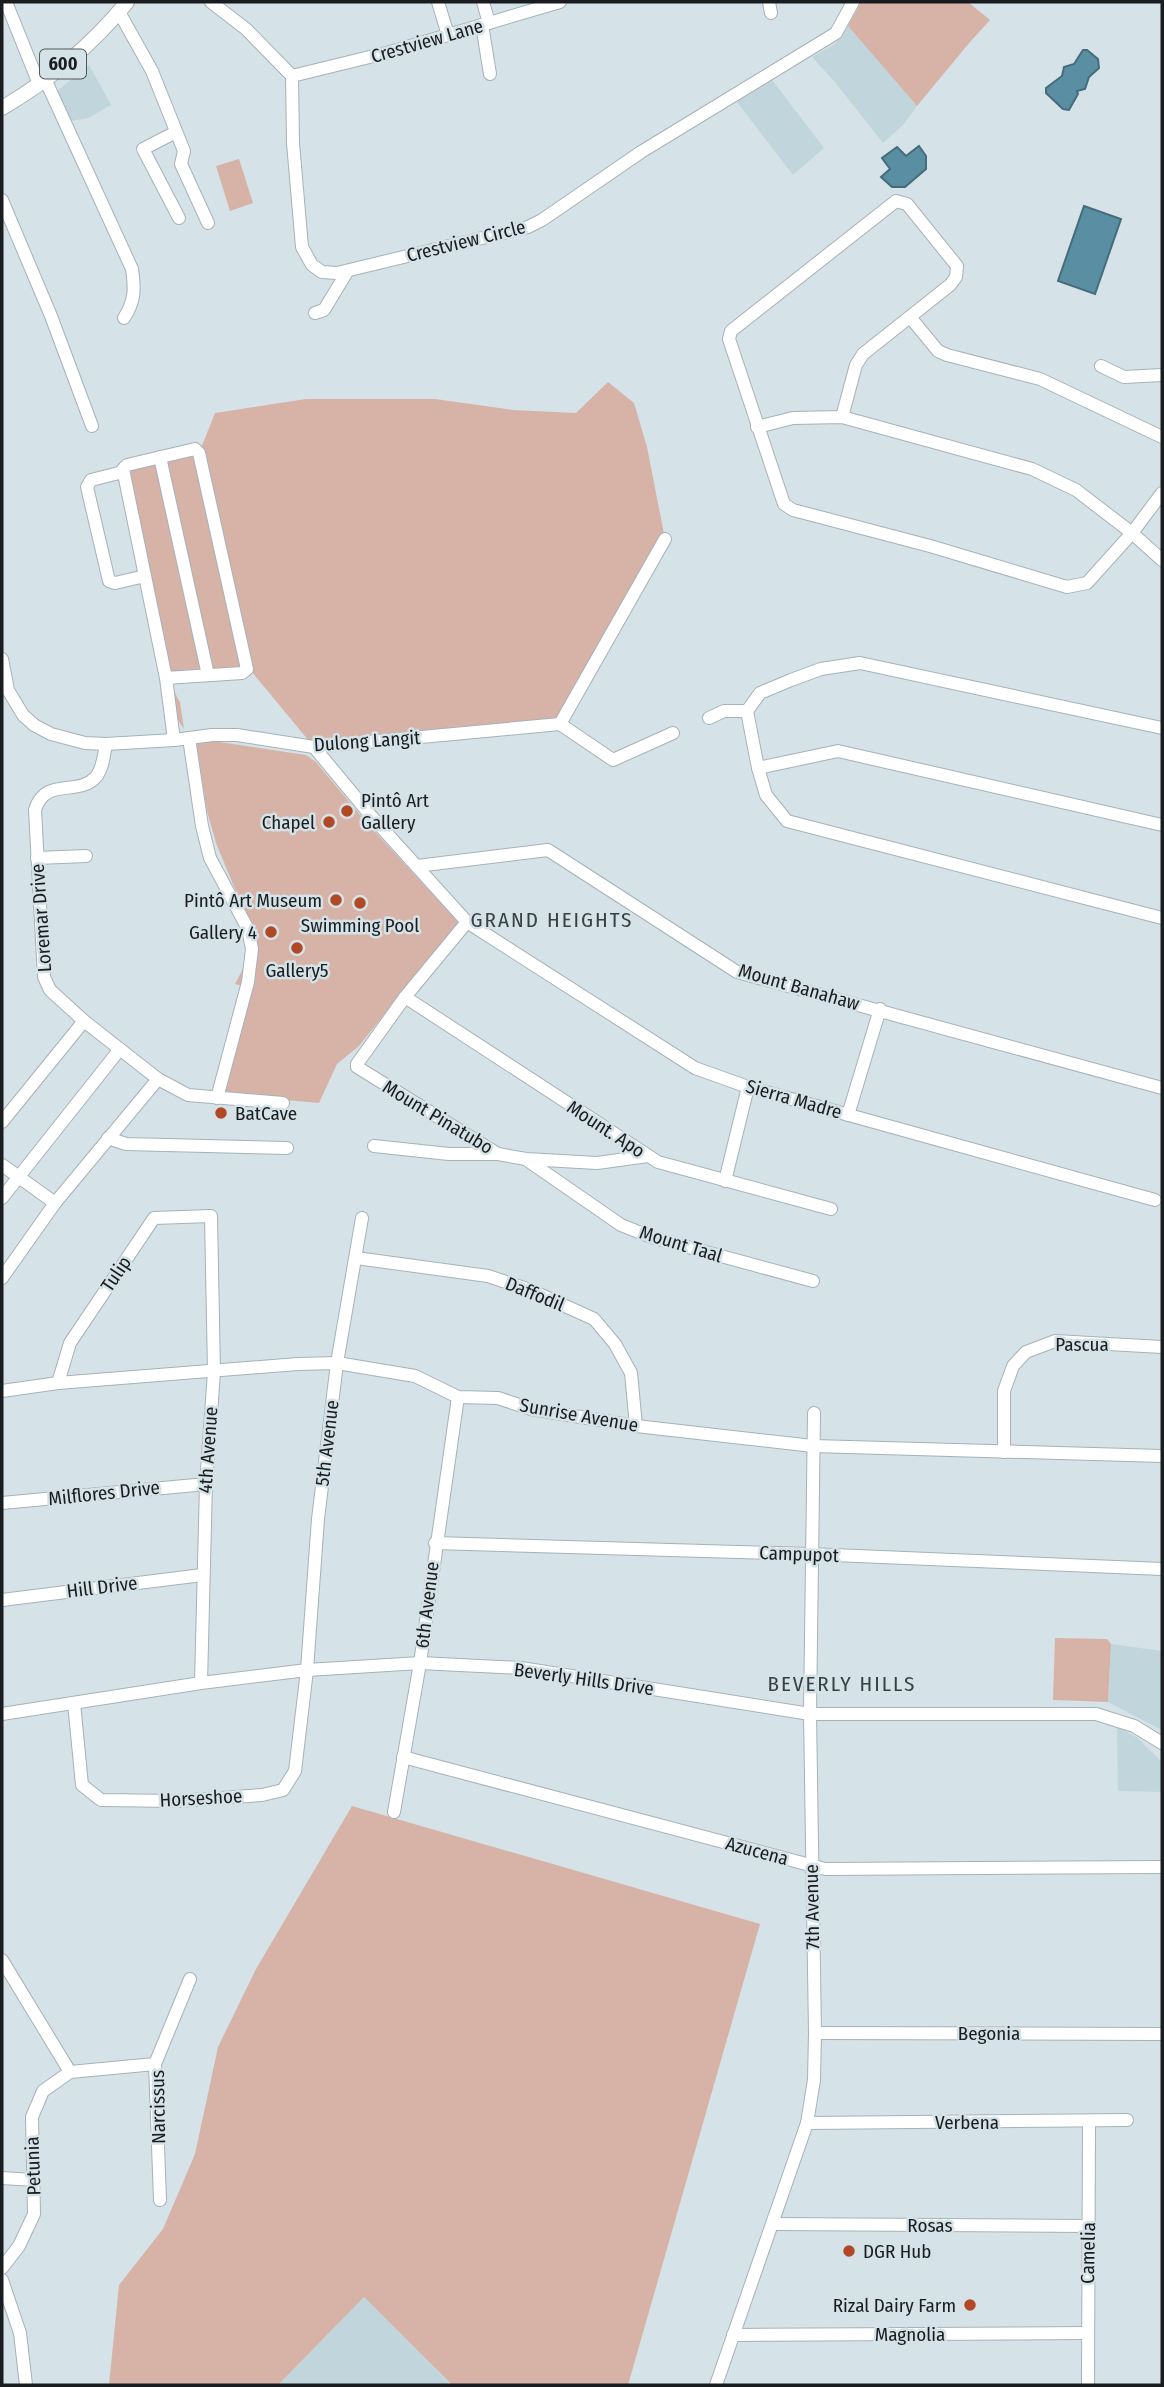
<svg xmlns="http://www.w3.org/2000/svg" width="1164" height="2387" font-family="'Fira Sans Condensed',sans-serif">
	<rect width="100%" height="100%" fill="#d5e2e7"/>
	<g fill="#c1d5dd">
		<polygon points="848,26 917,106 903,125 883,143 835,82 812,57 835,44"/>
		<polygon points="89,65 111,105 88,118 71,121 57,91"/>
		<polygon points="772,80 824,148 793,175 737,102"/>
		<polygon points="1111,1644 1162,1651 1162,1730 1108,1702"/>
		<polygon points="1117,1727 1138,1738 1162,1762 1162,1792 1118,1791"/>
		<polygon points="364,2297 451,2385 278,2385"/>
	</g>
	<g fill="#d7b3a7">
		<polygon points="861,2 968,2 990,20 970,42 917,106 848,26"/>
		<polygon points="239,159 253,203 230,211 216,166"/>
		<polygon points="608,382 634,403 647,447 665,539 560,724 314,747 247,666 208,675 167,679 180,702 184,729 170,708 127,465 199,453 215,413 306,399 435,399 513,410 576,413"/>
		<polygon points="213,741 306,755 316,762 366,822 458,922 359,1046 337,1064 319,1103 218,1094 253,988 235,984 257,942 257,933 244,911 216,843 207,811 196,742"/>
		<polygon points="1055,1638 1107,1639 1111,1644 1108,1702 1053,1700"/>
		<polygon points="352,1806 760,1924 628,2385 452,2385 364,2297 278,2385 109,2385 119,2285 163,2229 195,2154 218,2047 256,1969"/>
	</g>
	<g fill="#5a8ea3" stroke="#466c7b" stroke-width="2">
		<polygon points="1083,50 1087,50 1098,59 1099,68 1089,77 1085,89 1077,91 1078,94 1069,110 1063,109 1046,93 1046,88 1062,76 1064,67 1074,64"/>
		<polygon points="919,146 926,156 926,169 905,187 892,187 881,177 890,169 882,158 897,147 906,156"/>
		<polygon points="1084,206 1121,219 1095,294 1058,281"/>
	</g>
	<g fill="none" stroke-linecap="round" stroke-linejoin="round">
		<defs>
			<g id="minor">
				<polyline points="6,2 39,84"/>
				<polyline points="211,2 246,29 292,76 293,143 302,247 312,265 322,272 337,273 528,227 542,220 641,152 828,38 836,33 853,2"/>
				<polyline points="438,2 448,35"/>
				<polyline points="483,2 489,23"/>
				<polyline points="769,2 771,13"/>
				<polyline points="119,12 152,71 184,151 181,164 208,223"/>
				<polyline points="482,25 490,74"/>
				<polyline points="292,76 390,52 560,2"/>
				<path d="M45,79L132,269C135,289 135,301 124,318"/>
				<polyline points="176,132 143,149 179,218"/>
				<polyline points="2,200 51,316 92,426"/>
				<polyline points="315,313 324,310 347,272"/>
				<polyline points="910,317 938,351 947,355 1040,379 1162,437"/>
				<polyline points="1101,366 1124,377 1162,375"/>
				<polyline points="842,417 856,365 863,354 950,285 956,277 957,266 907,204 896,201 731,331 729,339 784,504 793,510 930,546 1067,587 1087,583 1132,533 1162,493"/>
				<polyline points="757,427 793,418 842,417 1032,469 1076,490 1132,533 1162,560"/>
				<polyline points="160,457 208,675"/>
				<polyline points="123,472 91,480 87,487 109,581 115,583 145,576"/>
				<polyline points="2,659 8,690 23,715 34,725 51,734 85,743 106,744 174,740 212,735 237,735 314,747 560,724"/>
				<polyline points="166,678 242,673 247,669 199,453 195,449 127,465 123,469 166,678 174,740"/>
				<polyline points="709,718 724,711 747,711"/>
				<polyline points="560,724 665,539"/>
				<polyline points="560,724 613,760 673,733"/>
				<polyline points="1162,728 860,663 821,669 791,680 760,693 747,711 758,768 766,795 787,821 1162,918"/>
				<polyline points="189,738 202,826 210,858 248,929 252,949 248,982 217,1098"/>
				<path d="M106,744C104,755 103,768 96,777C78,797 45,776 35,810L44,977L50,990L84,1021L158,1079L188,1095L283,1103"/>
				<polyline points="314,747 372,817 467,922 695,1068 748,1087 1155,1200"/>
				<polyline points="758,768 838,751 1162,825"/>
				<polyline points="37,858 86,856"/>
				<polyline points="417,866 548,850 737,972 1162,1088"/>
				<polyline points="467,922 405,997 357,1064 357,1067 498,1154 526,1159 597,1163 648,1156"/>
				<polyline points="405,997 658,1162 831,1209"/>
				<polyline points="848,1115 880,1009"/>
				<polyline points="2,1122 84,1021"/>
				<polyline points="108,1138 126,1144 287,1148"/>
				<polyline points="374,1146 449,1154 498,1154"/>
				<polyline points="527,1160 621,1225 651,1237 813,1281"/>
				<polyline points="2,1165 55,1203"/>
				<polyline points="725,1181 748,1087"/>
				<polyline points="2,1198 120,1049"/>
				<polyline points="356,1258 488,1276 530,1290 594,1319 615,1344 631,1373 636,1426"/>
				<polyline points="2,1278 55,1203 158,1079"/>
				<polyline points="58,1383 70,1343 154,1218 211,1216 214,1372 206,1484 201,1683"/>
				<polyline points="2,1391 58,1383 298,1364 337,1363 415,1376 458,1397 498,1398 531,1409 636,1426 813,1446 1162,1456"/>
				<polyline points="1004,1452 1004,1391 1013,1366 1026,1352 1055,1341 1162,1347"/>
				<polyline points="2,1503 206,1484"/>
				<polyline points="435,1543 810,1554 1162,1569"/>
				<polyline points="2,1600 202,1575"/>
				<polyline points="74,1703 82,1785 101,1800 178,1801 262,1795 283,1790 295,1771 307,1670 318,1519 337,1363 362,1218"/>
				<polyline points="2,1714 201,1683 307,1670 420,1663 521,1668 810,1714 1096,1714 1134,1726 1162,1743"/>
				<polyline points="403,1757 825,1869 1162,1867"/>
				<polyline points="394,1812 420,1663 458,1397"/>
				<polyline points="2,1960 70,2072"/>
				<polyline points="815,2033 1162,2034"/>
				<polyline points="807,2123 1127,2120"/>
				<polyline points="2,2178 34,2180"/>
				<polyline points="160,2200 155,2064 190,1979"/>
				<polyline points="772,2224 1089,2226"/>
				<polyline points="2,2268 19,2246 34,2214 32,2117 43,2091 70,2072 155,2064"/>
				<polyline points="2,2280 20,2333 26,2385"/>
				<polyline points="733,2335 1087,2333"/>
				<polyline points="716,2385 807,2123 814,2080 815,2033 810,1714 814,1413"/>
				<polyline points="1088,2385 1089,2121"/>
			</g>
			<path id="major" d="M2,108C48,81 93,44 127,2"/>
		</defs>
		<use href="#minor" stroke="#a6b2b7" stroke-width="14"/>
		<use href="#major" stroke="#a6b2b7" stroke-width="16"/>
		<use href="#minor" stroke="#fff" stroke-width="12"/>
		<use href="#major" stroke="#fff" stroke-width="14"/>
	</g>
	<g fill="#b14926" stroke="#d5e2e7" stroke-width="2.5">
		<circle cx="347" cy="811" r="7"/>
		<circle cx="329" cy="822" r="7"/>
		<circle cx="336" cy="900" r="7"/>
		<circle cx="360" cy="903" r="7"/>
		<circle cx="271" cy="932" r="7"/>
		<circle cx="297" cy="948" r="7"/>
		<circle cx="221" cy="1113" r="7"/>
		<circle cx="849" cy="2251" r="7"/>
		<circle cx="970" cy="2305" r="7"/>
	</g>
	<g text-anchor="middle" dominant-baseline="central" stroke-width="5" stroke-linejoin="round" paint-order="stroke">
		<rect fill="#d5e2e7" stroke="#51585b" stroke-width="2" x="40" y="49.5" width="46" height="29" rx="5"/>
		<g font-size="18" font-weight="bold" fill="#191d1f">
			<text x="63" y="64">600</text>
		</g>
		<g font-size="19" fill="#191d1f" stroke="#d5e2e7">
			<text transform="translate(427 41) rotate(-16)">Crestview Lane</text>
			<text transform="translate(466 241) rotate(-14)">Crestview Circle</text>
			<text transform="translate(367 741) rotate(-4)">Dulong Langit</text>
			<text transform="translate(41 918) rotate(-94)">Loremar Drive</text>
			<text transform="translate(799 987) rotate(16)">Mount Banahaw</text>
			<text transform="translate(794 1099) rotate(16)">Sierra Madre</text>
			<text transform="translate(438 1117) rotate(31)">Mount Pinatubo</text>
			<text transform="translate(606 1129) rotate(33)">Mount. Apo</text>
			<text transform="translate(681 1244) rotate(17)">Mount Taal</text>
			<text transform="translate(116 1274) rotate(-56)">Tulip</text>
			<text transform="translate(535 1294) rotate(22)">Daffodil</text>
			<text x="1082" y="1344">Pascua</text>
			<text transform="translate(579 1415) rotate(10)">Sunrise Avenue</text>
			<text transform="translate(327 1443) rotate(-83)">5th Avenue</text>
			<text transform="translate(208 1450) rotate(-86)">4th Avenue</text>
			<text transform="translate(104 1493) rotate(-6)">Milflores Drive</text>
			<text transform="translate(799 1554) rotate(2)">Campupot</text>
			<text transform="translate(102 1587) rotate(-7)">Hill Drive</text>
			<text transform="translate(427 1605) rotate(-83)">6th Avenue</text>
			<text transform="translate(584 1679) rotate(8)">Beverly Hills Drive</text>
			<text transform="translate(201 1798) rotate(-3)">Horseshoe</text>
			<text transform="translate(757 1851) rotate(15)">Azucena</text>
			<text transform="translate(812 1907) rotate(-91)">7th Avenue</text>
			<text x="989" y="2033">Begonia</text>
			<text transform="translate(158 2107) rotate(-91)">Narcissus</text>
			<text x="967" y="2122">Verbena</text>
			<text transform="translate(33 2166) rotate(-92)">Petunia</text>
			<text x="930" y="2225">Rosas</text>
			<text transform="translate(1088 2253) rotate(-89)">Camelia</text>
			<text x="910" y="2334">Magnolia</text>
		</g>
		<g font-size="19" fill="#191d1f" stroke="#d5e2e7" text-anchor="end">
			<text x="361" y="800" text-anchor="start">Pintô Art<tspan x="361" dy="22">Gallery</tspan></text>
			<text x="315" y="822">Chapel</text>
			<text x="322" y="900">Pintô Art Museum</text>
			<text x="360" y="925" text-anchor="middle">Swimming Pool</text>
			<text x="257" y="932">Gallery 4</text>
			<text x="297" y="970" text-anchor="middle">Gallery5</text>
			<text x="235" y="1113" text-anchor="start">BatCave</text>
			<text x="863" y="2251" text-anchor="start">DGR Hub</text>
			<text x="956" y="2305">Rizal Dairy Farm</text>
		</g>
		<g font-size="21" letter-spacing="2" fill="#364045" stroke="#d5e2e7">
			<text x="552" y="920">GRAND HEIGHTS</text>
			<text x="842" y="1684">BEVERLY HILLS</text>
		</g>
	</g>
	<rect width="1164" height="2387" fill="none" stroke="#191d1f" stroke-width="7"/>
</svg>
